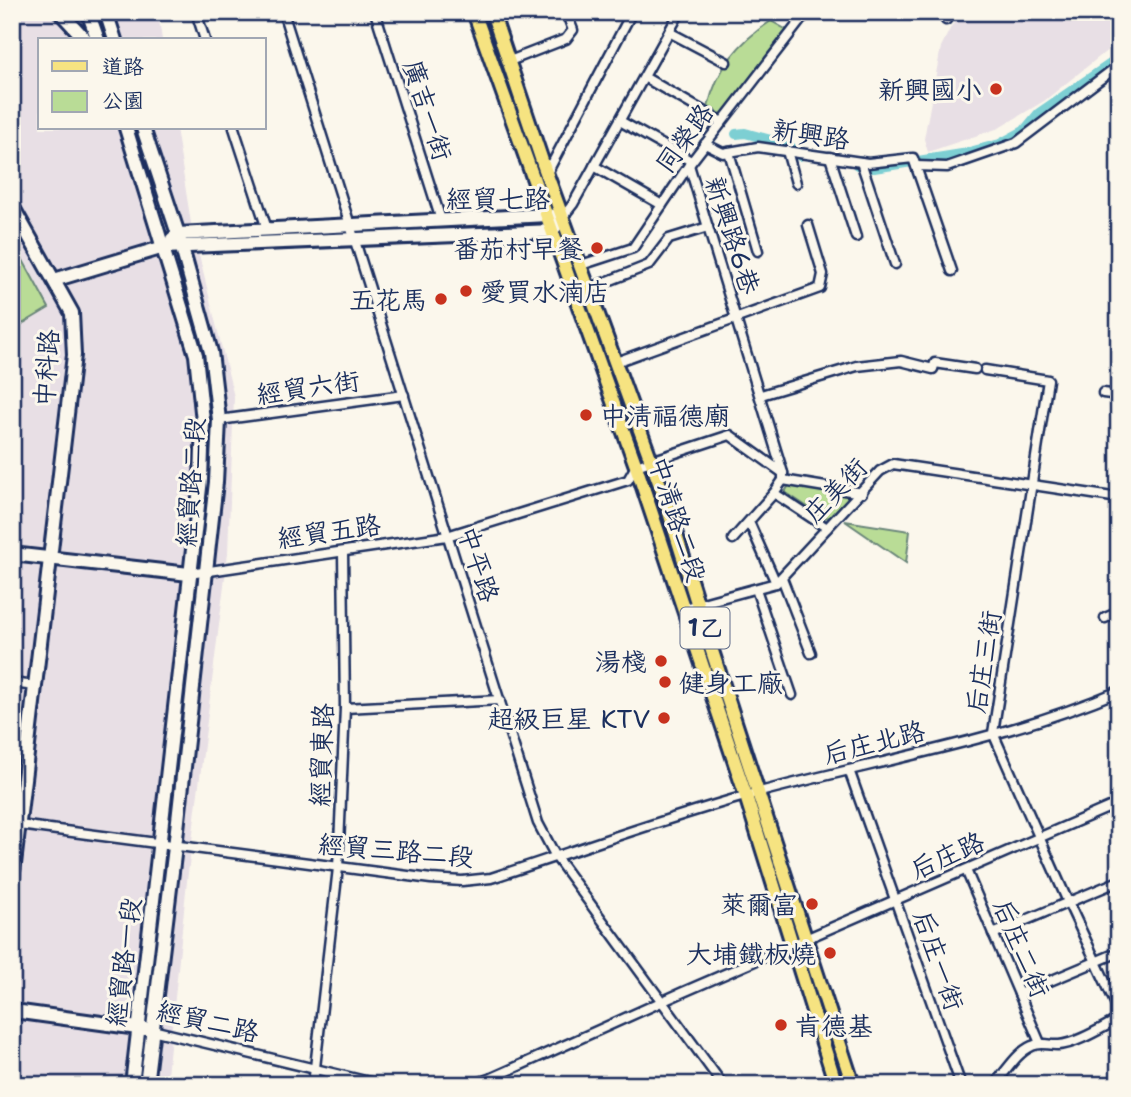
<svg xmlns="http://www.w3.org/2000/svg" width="1131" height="1097" font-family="'Shantell Sans','LXGW WenKai TC',sans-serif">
	<rect width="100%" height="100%" fill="#fbf7ec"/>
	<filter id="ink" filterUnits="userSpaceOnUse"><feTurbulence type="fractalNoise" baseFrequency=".0143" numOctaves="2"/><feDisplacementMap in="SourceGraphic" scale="14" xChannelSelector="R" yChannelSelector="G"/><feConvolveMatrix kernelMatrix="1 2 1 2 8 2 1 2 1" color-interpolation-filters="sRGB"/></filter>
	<g filter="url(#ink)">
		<g fill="#e8dfe5">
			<polygon points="12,12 158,12 162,40 40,40 40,128 176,128 191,223 234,397 228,553 187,881 166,1085 12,1085"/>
			<polygon points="968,12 1113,12 1119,22 1119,41 1044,101 999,128 928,152 924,139 941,47 952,25"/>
		</g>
		<g fill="#b9dc96" stroke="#6a867a" stroke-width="2">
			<path d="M771,21L787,30L723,115L708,107C717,68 739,42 771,21Z"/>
			<polygon points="12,240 49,308 12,330"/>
			<polygon points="789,485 858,491 836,516 824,518 785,492"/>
			<polygon points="845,521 910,531 906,563"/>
		</g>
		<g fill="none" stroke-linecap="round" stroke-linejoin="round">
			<g stroke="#7dcfd3" stroke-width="10">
				<polyline points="736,134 745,133 789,145 800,156"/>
				<polyline points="857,165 874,168 962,154 1000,144 1024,131 1039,113 1119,58"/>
			</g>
			<defs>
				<g id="street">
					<polyline points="196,12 205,40"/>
					<polyline points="283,12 538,823 556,857 723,1085"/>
					<polyline points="375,12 441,220"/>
					<polyline points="942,12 946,20"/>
					<polyline points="669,32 726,62"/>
					<polyline points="507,62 566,39 573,30 566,12"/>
					<polyline points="644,77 722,122"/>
					<polyline points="620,121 691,161"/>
					<polyline points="234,128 267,229"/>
					<polyline points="705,144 723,153 758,147 868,163 913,158 952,271"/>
					<polyline points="787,151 796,183"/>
					<polyline points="729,152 758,251"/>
					<polyline points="830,157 856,237"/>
					<polyline points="861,162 895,264"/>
					<polyline points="689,165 783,473 783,480"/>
					<polyline points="594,166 662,205"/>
					<polyline points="916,166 947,167 1016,143 1119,65"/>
					<polyline points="545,177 632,12"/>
					<polyline points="562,218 573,204 680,12"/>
					<polyline points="581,265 633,248 689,165 807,12"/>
					<polyline points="588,289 649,265 669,239 708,227"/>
					<polyline points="616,362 820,288 823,274 808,225"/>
					<polyline points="985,370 1048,380 993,733 1068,902 1119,1011"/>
					<polyline points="1103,393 1119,395"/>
					<polyline points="761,395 857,366 901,361 933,369 935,363 975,369"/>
					<polyline points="219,420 404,395"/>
					<polyline points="783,480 862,493"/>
					<polyline points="783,480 774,493 827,528"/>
					<polyline points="749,522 776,583"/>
					<polyline points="733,539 774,493"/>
					<polyline points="189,574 447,536 628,480 636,466 730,435 783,473"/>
					<polyline points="782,578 811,653"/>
					<polyline points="756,589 792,695"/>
					<polyline points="684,608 776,583 880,471 893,464 1119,498"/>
					<polyline points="1105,618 1119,612"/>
					<polyline points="12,683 35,686"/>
					<polyline points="345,708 500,700"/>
					<polyline points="849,770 961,1085"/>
					<path d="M12,822L19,825L431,879L462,881L491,878C575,851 659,820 745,796C869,762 1000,742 1119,691"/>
					<polyline points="966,870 1040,1043"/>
					<polyline points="993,934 1119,881"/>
					<polyline points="1019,994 1119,952"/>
					<polyline points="152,1030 382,1085"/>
					<polyline points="313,1085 338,868 345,708 343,552"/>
					<polyline points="472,1085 492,1078 681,993 1119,803"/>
					<path d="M994,1085C1006,1072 1016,1053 1032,1046C1042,1041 1049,1046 1059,1045C1076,1044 1103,1027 1119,1019"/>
				</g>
				<g id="secondary">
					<polyline points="60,12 86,40"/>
					<polyline points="88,12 98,40"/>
					<polyline points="106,12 115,40"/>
					<polyline points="126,128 196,355 203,421 201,479 132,1085"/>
					<polyline points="143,128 178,234 211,352 219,420 216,482 175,847 146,1085"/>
					<polyline points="12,206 72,313 74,355 12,881"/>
					<polyline points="54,280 164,247 552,231 562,218 547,215 178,234 172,239"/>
					<polyline points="12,554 189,574"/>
					<polyline points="12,1014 21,1012 145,1029"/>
				</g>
				<g id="primary">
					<polyline points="474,12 636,466 746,796 836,1085"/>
					<polyline points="492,12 543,164 664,496 712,651 853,1085"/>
				</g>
			</defs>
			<use href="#street" stroke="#1b2f5e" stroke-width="13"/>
			<use href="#secondary" stroke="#1b2f5e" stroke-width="18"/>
			<use href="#primary" stroke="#1b2f5e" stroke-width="18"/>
			<use href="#street" stroke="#fbf7ec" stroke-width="8"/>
			<use href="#secondary" stroke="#fbf7ec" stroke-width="12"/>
			<use href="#primary" stroke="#f6e381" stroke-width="12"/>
		</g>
	</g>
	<g fill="#c8321e" stroke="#fbf7ec" stroke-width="2.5">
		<circle cx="996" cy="89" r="7"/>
		<circle cx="597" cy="248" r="7"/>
		<circle cx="466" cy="291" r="7"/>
		<circle cx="441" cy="299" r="7"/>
		<circle cx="586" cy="415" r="7"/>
		<circle cx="661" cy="661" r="7"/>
		<circle cx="665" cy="682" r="7"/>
		<circle cx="664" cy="718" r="7"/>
		<circle cx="812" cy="904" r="7"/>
		<circle cx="830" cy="953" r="7"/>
		<circle cx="781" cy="1025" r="7"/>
	</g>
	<g text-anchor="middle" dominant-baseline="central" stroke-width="6" stroke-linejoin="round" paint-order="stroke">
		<rect fill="#fbf7ec" stroke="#5e6b89" stroke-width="2" x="680.5" y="607.5" width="49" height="41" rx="5"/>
		<g font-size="24" font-weight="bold" fill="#1b2f5e">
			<text x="705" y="628">1乙</text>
		</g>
		<g font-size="26" fill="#1b2f5e" stroke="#fbf7ec" text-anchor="end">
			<text x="982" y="89">新興國小</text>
			<text x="583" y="248">番茄村早餐</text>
			<text x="480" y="291" text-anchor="start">愛買水湳店</text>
			<text x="427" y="299">五花馬</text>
			<text x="600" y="415" text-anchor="start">中清福德廟</text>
			<text x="647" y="661">湯棧</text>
			<text x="679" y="682" text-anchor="start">健身工廠</text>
			<text x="650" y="718">超級巨星 KTV</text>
			<text x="798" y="904">萊爾富</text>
			<text x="816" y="953">大埔鐵板燒</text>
			<text x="795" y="1025" text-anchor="start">肯德基</text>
		</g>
		<g font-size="26" fill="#1b2f5e" stroke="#fbf7ec">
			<text transform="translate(428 110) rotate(72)">廣吉一街</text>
			<text transform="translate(811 134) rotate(8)">新興路</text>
			<text transform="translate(684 138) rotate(-54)">同榮路</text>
			<text x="498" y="198">經貿七路</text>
			<text transform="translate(733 235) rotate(72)">新興路6巷</text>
			<text transform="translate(46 368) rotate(-86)">中科路</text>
			<text transform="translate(308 387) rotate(-8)">經貿六街</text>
			<text transform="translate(190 482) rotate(-86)">經貿路二段</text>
			<text transform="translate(835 490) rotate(-46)">庄美街</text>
			<text transform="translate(678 519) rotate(72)">中清路二段</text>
			<text transform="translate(329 531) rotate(-8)">經貿五路</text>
			<text transform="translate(479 564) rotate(72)">中平路</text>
			<text transform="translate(983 662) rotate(-81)">后庄三街</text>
			<text transform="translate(874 742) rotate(-14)">后庄北路</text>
			<text transform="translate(321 755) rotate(-88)">經貿東路</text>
			<text transform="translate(396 850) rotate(5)">經貿三路二段</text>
			<text transform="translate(947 855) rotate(-24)">后庄路</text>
			<text transform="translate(1022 948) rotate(67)">后庄二街</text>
			<text transform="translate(939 960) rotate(71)">后庄一街</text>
			<text transform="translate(123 962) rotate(-83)">經貿路一段</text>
			<text transform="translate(208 1021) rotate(13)">經貿二路</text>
		</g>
	</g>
	<rect width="1131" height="1097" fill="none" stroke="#fbf7ec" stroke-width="42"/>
	<rect x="21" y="21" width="1089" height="1055" fill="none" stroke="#1b2f5e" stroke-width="2.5" filter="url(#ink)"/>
	<rect x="38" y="38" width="228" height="91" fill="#fbf7ec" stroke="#a1a7b3" stroke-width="2"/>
	<rect x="52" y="61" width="35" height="10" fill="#f6e381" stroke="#a1a7b3" stroke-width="2"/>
	<text x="102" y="74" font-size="21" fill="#1b2f5e">道路</text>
	<rect x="52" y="91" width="35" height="21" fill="#b9dc96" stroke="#a1a7b3" stroke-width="2"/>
	<text x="102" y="108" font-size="21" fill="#1b2f5e">公園</text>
</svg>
